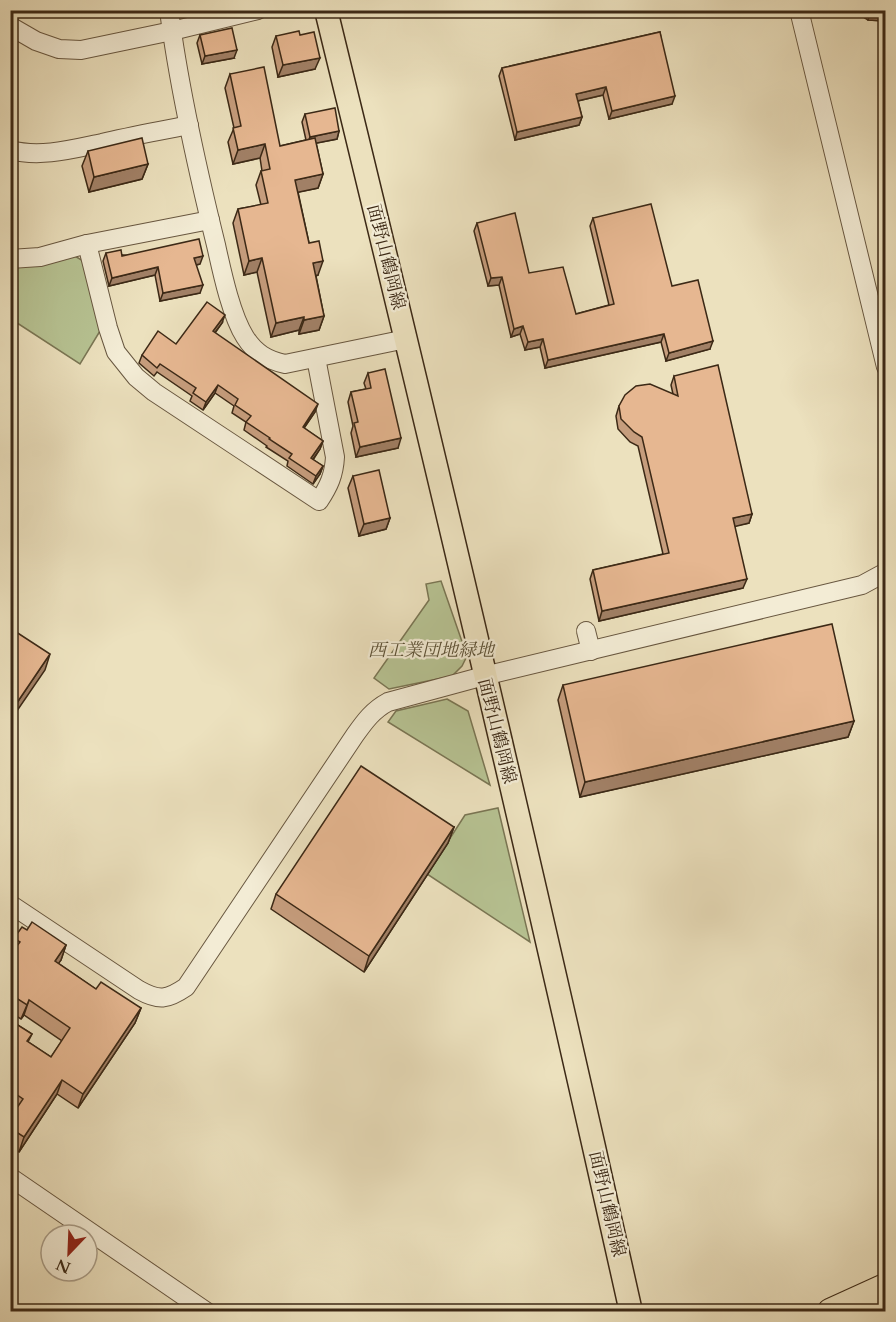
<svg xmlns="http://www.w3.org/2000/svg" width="896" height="1322" font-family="Cardo,'Noto Serif JP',serif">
	<rect width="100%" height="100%" fill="#ece1be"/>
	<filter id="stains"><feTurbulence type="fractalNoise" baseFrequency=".00333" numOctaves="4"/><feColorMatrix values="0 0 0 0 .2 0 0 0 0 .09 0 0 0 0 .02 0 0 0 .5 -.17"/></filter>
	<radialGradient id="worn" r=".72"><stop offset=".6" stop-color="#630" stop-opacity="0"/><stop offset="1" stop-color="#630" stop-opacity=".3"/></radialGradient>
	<g fill="#b7c393" stroke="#7a7654" stroke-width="1.5">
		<polygon points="73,255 85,262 100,331 80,364 11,319 11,266"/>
		<polygon points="441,581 467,656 462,666 452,676 389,689 374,678 429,600 426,584"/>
		<polygon points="447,699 468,711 490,785 388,722 396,711"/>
		<polygon points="498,808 530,942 427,874 465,815"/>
	</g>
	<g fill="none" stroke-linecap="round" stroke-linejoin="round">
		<defs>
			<g id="minor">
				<path d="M169,10C179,89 197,168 216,245C222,272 231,315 245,337C255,353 267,360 285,364L406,339"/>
				<polyline points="799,10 886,367"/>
				<polyline points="10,26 36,41 59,49 81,50 172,31 258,10"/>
				<path d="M10,150C41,158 73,149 102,143C131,136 160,131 189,125"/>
				<path d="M87,244L108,328L116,352L136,377L154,392L319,501C329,486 334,475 335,457L316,358"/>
				<polyline points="10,259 40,257 87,244 210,220"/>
				<polyline points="586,631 591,651"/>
				<path d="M10,904L139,990C159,1001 167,1000 186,987L355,735C365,721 373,710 388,702L484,676L862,585L886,572"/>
				<polyline points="10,1177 207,1312"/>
			</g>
			<path id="major" d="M326,10C432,443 534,877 631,1312"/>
			<polyline id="highway" points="831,1312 886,1287"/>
		</defs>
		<use href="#minor" stroke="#685740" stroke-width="20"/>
		<use href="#major" stroke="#3c2916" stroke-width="25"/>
		<use href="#highway" stroke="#3c2916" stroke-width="29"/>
		<use href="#minor" stroke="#f3ecd5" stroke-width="18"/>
		<use href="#major" stroke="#ece1be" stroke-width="22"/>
		<use href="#highway" stroke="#ece1be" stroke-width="27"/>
	</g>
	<g fill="#c69d7d" stroke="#3c2916" stroke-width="1.5">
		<polygon points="852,10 885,10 885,21 868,20"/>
		<polygon points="660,32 672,104 609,119 603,95 578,101 582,117 579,125 515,140 499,76 502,68"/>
		<polygon points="200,35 234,58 202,64 197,43"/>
		<polygon points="300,35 315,69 278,77 272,47 276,36"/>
		<polygon points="230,74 280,146 306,140 302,122 305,114 339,131 337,139 316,143 323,174 318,188 298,192 309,243 318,275 316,276 324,316 319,330 299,334 299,330 271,337 257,272 244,275 233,223 238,209 261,205 256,185 261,171 262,171 260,158 233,164 228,142 234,128 225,88"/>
		<polygon points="88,151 148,164 142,179 89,192 82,166"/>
		<polygon points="593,218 672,286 710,349 666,361 661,342 545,368 540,347 525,350 520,334 511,337 499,285 488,286 474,231 477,223 529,273 576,314 609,305 590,226"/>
		<polygon points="106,253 200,264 196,265 200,293 160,301 155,275 109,286 103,261"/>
		<polygon points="222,323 215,333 315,412 304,428 323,441 320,449 313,460 323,466 320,474 313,484 287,466 288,461 266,447 267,446 244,430 246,422 232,413 234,406 215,393 203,410 190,401 192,396 157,372 154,376 139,363 142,355 176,344"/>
		<polygon points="368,373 398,448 356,457 351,433 353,426 348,402 351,392 366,389 364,383"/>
		<polygon points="674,376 752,514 749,523 734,526 743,588 599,621 590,579 593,570 663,554 638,446 630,442 618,429 616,416 619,406 673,394 671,385"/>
		<polygon points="353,476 390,518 386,529 359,536 348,488"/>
		<polygon points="563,685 854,721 848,737 580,797 558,700"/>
		<polygon points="454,827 448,843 364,972 271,909 276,894"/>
		<polygon points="27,930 66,945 61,960 58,963 96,989 141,1008 135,1023 78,1108 57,1094 19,1152 10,1147 10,1118 15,1112 10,1109 10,1020 32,1034 28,1042 51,1057 62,1041 24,1015 21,1019 10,1012 10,949 14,938"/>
	</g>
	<g fill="#a18066" stroke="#3c2916" stroke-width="1.5">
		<polygon points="871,10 885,10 885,21 868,20"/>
		<polygon points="237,50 234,58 202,64 205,56"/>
		<polygon points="320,58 315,69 278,77 283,65"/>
		<polygon points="606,87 603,95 573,102 576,94"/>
		<polygon points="675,96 672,104 609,119 612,111"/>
		<polygon points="582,117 579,125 515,140 517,132"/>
		<polygon points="339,131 337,139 307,145 310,137"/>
		<polygon points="265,144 260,158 233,164 238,150"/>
		<polygon points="148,164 142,179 89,192 94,177"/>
		<polygon points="323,174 318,188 290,194 295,180"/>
		<polygon points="203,256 200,264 191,266 194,258"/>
		<polygon points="262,258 257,272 244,275 249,261"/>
		<polygon points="323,261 318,275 308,277 313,263"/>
		<polygon points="158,267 155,275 109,286 112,278"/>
		<polygon points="502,277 499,285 488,286 491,278"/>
		<polygon points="203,285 200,293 160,301 163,293"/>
		<polygon points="225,315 222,323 210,339 213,331"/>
		<polygon points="324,316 319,330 299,334 304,320"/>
		<polygon points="304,317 299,330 271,337 276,323"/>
		<polygon points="523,326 520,334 511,337 514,329"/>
		<polygon points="664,334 661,342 545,368 548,360"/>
		<polygon points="543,339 540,347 525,350 528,342"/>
		<polygon points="713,341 710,349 666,361 669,353"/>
		<polygon points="218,385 215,393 203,410 206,402"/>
		<polygon points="318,404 315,412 300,434 303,427"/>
		<polygon points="401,438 398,448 356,457 360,447"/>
		<polygon points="323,441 320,449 308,466 311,458"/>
		<polygon points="323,466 320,474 313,484 316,476"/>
		<polygon points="752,514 749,523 729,528 733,518"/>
		<polygon points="390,518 386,529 359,536 364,524"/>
		<polygon points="747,579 743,588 599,621 602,611"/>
		<polygon points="50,654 45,670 10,721 10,713"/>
		<polygon points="854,721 848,737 580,797 585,782"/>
		<polygon points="454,827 448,843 364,972 369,956"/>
		<polygon points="66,945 61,960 50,976 55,961"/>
		<polygon points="29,1000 24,1015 21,1019 27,1005"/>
		<polygon points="141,1008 135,1023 78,1108 83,1094"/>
		<polygon points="62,1080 57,1094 19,1152 24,1137"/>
	</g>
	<g fill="#e6b791" stroke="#3c2916" stroke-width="1.5">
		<polygon points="232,28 237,50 205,56 200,35"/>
		<polygon points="299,31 300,35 314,32 320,58 283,65 276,36"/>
		<polygon points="660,32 675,96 612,111 606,87 576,94 582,117 517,132 502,68"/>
		<polygon points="264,67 280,146 315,138 323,174 295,180 309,243 319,241 323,261 313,263 324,316 304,320 304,317 276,323 262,258 249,261 238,209 268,203 261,171 270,169 265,144 238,150 233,128 241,126 230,74"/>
		<polygon points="335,108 339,131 310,137 305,114"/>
		<polygon points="142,138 148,164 94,177 88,151"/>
		<polygon points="651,204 672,286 698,280 713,341 669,353 664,334 548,360 543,339 528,342 523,326 514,329 502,277 491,278 477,223 515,213 529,273 563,267 576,314 614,304 593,218"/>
		<polygon points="199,239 203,256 194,258 203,285 163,293 158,267 112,278 106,253 121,250 122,256"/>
		<polygon points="207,302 225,315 213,331 318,404 303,427 323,441 311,458 323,466 316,476 289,458 292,454 269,439 270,438 246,422 251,416 235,405 238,399 218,385 206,402 193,393 196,388 160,364 157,368 142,355 158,331 176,344"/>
		<polygon points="718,365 752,514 733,518 747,579 602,611 593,570 669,553 642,437 634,432 621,419 619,406 625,395 636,386 650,384 678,396 674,376"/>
		<polygon points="385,369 401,438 360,447 354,423 358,422 351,392 371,388 368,373"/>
		<polygon points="379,470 390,518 364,524 353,476"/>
		<polygon points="832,624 854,721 585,782 563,685"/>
		<polygon points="10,628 50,654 10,713"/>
		<polygon points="361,766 454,827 369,956 276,894"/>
		<polygon points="32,922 66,945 55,961 96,989 101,982 141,1008 83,1094 62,1080 24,1137 10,1128 10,1118 23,1099 10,1090 10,1020 32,1034 27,1041 51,1057 70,1028 29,1000 27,1005 10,994 10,955 20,942 14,938 22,927 27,930"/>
	</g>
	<g text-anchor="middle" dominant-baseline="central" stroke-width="4.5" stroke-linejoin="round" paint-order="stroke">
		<g font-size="18" fill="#3c2916" stroke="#f3ecd5">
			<text transform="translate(386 257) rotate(76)">面野山鶴岡線</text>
			<text transform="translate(497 731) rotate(76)">面野山鶴岡線</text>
			<text transform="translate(607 1204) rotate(77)">面野山鶴岡線</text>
		</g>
		<g font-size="18" font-style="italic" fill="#5b5035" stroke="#f3ecd5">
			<text x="431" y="650">西工業団地緑地</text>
		</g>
	</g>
	<rect width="896" height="1322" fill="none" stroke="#ece1be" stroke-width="36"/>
	<rect x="12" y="12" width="872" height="1298" fill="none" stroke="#3c2916" stroke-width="3"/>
	<rect x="18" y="18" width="860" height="1286" fill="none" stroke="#3c2916" stroke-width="1.5"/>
	<g transform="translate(69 1253) rotate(203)"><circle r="28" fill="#f3ecd5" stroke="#aa9e89" stroke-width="1.5"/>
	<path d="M0-4.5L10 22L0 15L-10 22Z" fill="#8f2418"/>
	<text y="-9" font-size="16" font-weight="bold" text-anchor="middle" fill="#3c2916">N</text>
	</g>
	<rect width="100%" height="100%" filter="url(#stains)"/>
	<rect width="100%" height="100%" fill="url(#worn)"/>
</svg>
